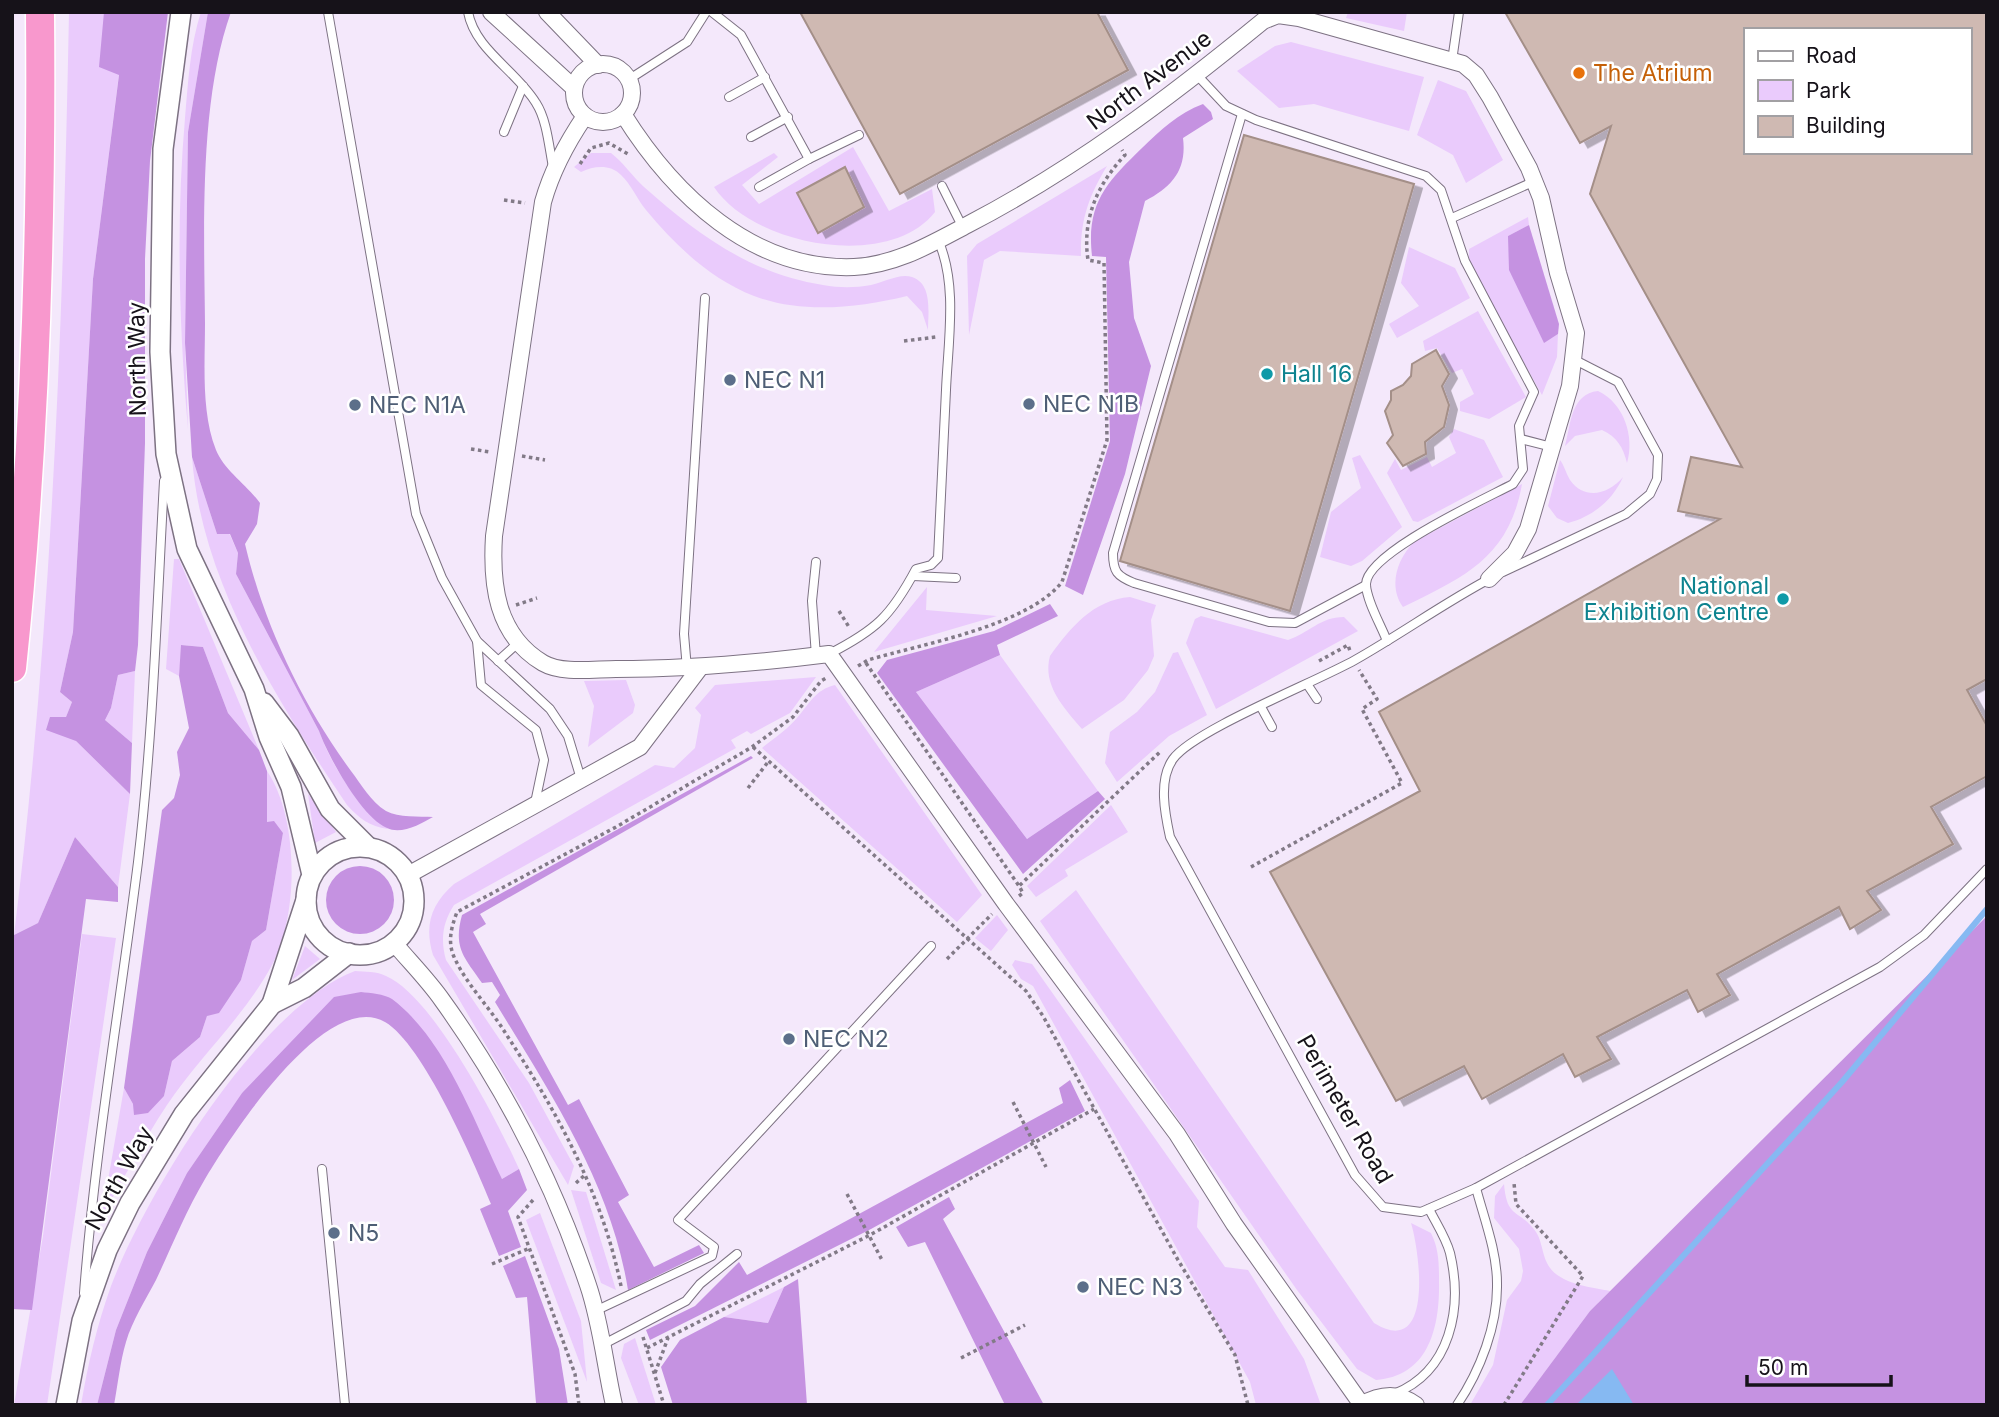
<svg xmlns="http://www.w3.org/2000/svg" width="1999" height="1417" font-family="Inter,sans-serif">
	<defs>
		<filter id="shadow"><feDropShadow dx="8" dy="4.5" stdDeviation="0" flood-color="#0004"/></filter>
	</defs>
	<rect width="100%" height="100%" fill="#f4e8fb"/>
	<g fill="#eacbfc">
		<path d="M69,12H105L119,74L93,279L73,632L60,692L72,702L66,717L76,741L130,794L118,887L75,837L38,923L14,935C52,629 63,321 69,12Z"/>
		<path d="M201,12H208L188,132L185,343L188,429C179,325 176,222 185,118C188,84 190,45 201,12Z"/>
		<polygon points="1348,12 1407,12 1404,31 1346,18"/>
		<polygon points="1291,42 1424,77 1409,131 1314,104 1279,108 1237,71 1275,46"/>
		<polygon points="1438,80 1466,91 1503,160 1466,183 1453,155 1417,135"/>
		<path d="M853,147L889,211L932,189L935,212C889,271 753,246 714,187L774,153L778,157L742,185L759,204Z"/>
		<path d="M591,153H611C624,163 632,176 644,187C697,234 751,274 823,285C840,288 854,288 871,285C883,283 899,273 912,277C933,284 928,313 928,330L922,312L907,296C857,308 802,314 754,296C710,279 675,245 646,210C637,199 631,184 621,175C610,164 594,166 581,172L574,167Z"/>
		<path d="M1107,166C1089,196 1080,220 1081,256L1000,251L984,260L969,335L967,256L977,244Z"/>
		<polygon points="1528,217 1529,225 1508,236 1544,342 1558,334 1557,357 1542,395 1469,264 1469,249"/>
		<polygon points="1409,247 1455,268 1470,298 1397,338 1389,324 1419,306 1401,283"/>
		<polygon points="1478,311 1526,397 1489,419 1460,411 1460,402 1474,394 1462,369 1452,373 1437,348 1425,351 1423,341"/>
		<path d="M1598,391C1624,403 1635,437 1627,463C1623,447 1617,437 1602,430L1575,436L1565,446C1571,423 1571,394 1598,391Z"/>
		<polygon points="1454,429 1484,440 1503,477 1418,522 1413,521 1387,473 1395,459 1401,470 1427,457 1432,467 1456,453 1449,437"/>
		<polygon points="1360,455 1402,527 1362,561 1351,566 1320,557 1331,512 1361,488 1352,458"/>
		<path d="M192,457L217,534L229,533L238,553L236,574L319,731C332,767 357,805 388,829C369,826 360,819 347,805C279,704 201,582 192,457Z"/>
		<path d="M1560,460C1564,465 1566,473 1570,480C1585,501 1609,494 1623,477C1613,500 1592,517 1568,523L1557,518L1548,506Z"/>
		<path d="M1522,484C1509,558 1464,577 1403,607C1388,586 1397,559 1414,542Z"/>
		<polygon points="174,559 179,559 259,750 228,713 203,647 182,645 179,676 166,669"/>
		<polygon points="927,587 926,610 997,616 874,652"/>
		<path d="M1130,597L1156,605L1151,620L1154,656L1148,670L1124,700L1082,729C1064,708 1042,685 1050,656C1071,627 1093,600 1130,597Z"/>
		<path d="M1201,616L1288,640C1309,633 1320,617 1344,617L1358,631L1216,709L1186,643L1195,619Z"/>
		<polygon points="1178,652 1207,715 1169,736 1117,782 1105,763 1110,732 1137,712 1155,692 1173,653"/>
		<polygon points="1000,655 1098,791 1027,839 916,692"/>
		<polygon points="135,671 132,743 105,720 111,708 118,675"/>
		<path d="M816,677L790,713L751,734L747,731L731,740L736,748L454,905C443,922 440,939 446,960L529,1083L574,1166L568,1185L433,955C424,926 431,904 454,884L655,765L674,768L695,748L701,715L695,708L715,685Z"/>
		<polygon points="626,680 635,705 633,713 588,747 594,706 584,681"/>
		<path d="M835,685L982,895L957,922L762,748C773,739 788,729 797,718C810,703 815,690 835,685Z"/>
		<path d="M267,771C299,818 299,915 272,965C244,1017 199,1057 167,1105C143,1141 124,1179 102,1215L124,1088L133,1104L164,1096L172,1061L200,1037L207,1016L241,980L252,941L266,930L283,833L267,822Z"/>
		<polygon points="308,794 336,832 315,843"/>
		<polygon points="1111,805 1128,832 1065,870 1068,876 1036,897 1027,886"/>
		<path d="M1076,890L1374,1323C1434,1360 1420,1252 1411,1223L1431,1233C1439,1249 1439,1264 1439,1281C1440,1327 1429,1376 1376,1380L1357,1369L1297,1290L1040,921Z"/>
		<polygon points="997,915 1008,930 991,951 975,938"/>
		<polygon points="82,934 116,938 47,1405 14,1405 43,1236"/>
		<polygon points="305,946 320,959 292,980"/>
		<polygon points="1015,960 1032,964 1199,1201 1197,1227 1225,1267 1248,1270 1304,1359 1321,1405 1256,1405 1250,1382 1033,986 1021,979 1012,965"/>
		<path d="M355,971C365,972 377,971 386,976C433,996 498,1122 519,1169L502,1179L433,1043L361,992L242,1093L187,1173L147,1252L116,1330L97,1405H81C88,1364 97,1325 111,1286C146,1193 260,1007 355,971Z"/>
		<path d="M1504,1184C1507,1220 1519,1208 1536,1232C1542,1241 1542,1253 1547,1263C1557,1284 1590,1287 1610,1291L1590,1311L1520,1405H1470L1493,1365L1507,1300L1521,1281L1523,1271L1519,1249L1494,1218L1495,1196Z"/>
		<polygon points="571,1190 586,1192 616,1290 601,1283"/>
		<polygon points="540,1213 581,1321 587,1382 526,1220"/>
		<polygon points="784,1287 768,1323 724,1317"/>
		<polygon points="635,1338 656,1405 639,1405 621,1358 624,1344"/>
	</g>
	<g fill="#c592e1">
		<polygon points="104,12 168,12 150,161 145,259 145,443 138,645 135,671 118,675 111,708 105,720 132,743 130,794 76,741 46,730 50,717 66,717 72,702 60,692 73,632 93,279 119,75 99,67"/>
		<path d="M208,12H231C199,101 204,228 205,323C205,363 201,412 216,450C224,470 247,485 260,503L257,524L245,544C264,625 302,704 351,771C361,784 371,802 386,811C399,818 419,816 433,817C421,824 401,835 387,828C361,817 328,756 319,731L236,574L238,553L230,534H217L192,457L185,343L188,132Z"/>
		<path d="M1203,104L1211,112L1213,119L1183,138C1187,170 1172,187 1145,201L1129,262L1134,318L1151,366L1125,474L1083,595L1065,586L1110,441L1106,257L1092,256C1086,203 1107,182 1142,148C1161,130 1178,113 1203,104Z"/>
		<polygon points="1529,225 1559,324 1558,334 1544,343 1509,270 1508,236"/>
		<polygon points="1050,604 1058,616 997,645 1000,655 916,692 1027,839 1098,791 1105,799 1023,874 877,673 887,660 994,631"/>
		<polygon points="181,645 203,647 228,713 259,750 267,771 267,822 274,821 283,833 266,930 252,941 241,980 219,1013 207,1016 200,1037 172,1061 164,1096 148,1113 134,1115 133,1104 124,1088 162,810 174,798 180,775 177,752 189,728 179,676"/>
		<path d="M751,756L753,758L480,914L486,924L473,932L568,1105L579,1099L629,1195L618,1202L654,1267L699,1245L704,1253L628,1290C611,1183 550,1093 495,1002L500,995L492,982L482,983C464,957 453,948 462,915Z"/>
		<polygon points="75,837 118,887 118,902 86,899 32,1310 12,1309 12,946 14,935 38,923"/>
		<circle cx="360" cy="900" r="34"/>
		<polygon points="1987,916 1987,1405 1520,1405 1590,1311"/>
		<path d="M361,992C370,993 384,994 392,999C445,1039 474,1121 502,1179L519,1169L527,1190L508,1211L521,1247L499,1256L480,1209L491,1204C474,1162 423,1044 385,1022C326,988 230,1137 205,1179C186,1211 172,1246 156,1280C146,1299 132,1321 126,1342C120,1362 118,1384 114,1405H97L116,1330L147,1252L187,1173L242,1093L334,997Z"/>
		<polygon points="1070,1080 1085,1111 871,1229 650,1340 646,1330 695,1306 739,1262 747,1275 1063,1103 1059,1088"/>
		<polygon points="949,1197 955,1209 943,1219 1044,1405 1005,1405 925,1242 908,1247 896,1227"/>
		<polygon points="525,1256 559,1349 568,1405 523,1405 536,1403 527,1297 516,1298 503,1266"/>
		<polygon points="798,1279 807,1405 673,1405 661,1367 680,1340 724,1317 768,1323 784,1287"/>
	</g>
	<polygon fill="#86b9f2" points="1612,1369 1634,1405 1576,1405"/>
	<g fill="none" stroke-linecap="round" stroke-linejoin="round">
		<polyline stroke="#86b9f2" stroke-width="6" points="1547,1405 1842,1082 1987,909"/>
	</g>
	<g fill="#cfb9b2" stroke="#a48f88" stroke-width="2" fill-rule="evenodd" filter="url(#shadow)">
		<polygon points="800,12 1097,12 1128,70 900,194"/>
		<path d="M1505,12H1987V679L1967,690L1987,726V776L1931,807L1953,844L1867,891L1881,910L1850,929L1839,907L1717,974L1730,995L1698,1012L1687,990L1597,1037L1611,1059L1575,1077L1563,1054L1482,1099L1464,1066L1396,1101L1270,872L1420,791L1379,712L1720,519L1678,511L1691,457L1742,467L1590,194L1611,126L1580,143ZM1745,30H1969V152H1745Z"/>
		<polygon points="1244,135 1414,184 1290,611 1120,561"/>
		<polygon points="845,167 864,207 818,233 797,193"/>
		<polygon points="1436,350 1449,374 1442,386 1449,405 1444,427 1425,442 1426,454 1403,466 1387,443 1393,435 1385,411 1391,400 1391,391 1403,385 1411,376 1412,364"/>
	</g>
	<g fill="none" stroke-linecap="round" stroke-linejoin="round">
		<defs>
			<g id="service">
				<polyline points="328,12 416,514 442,578 477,641 550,709 568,736 581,779"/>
				<path d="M468,12C475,50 516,70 536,103C547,120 549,147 553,167"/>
				<polyline points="712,12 741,35 809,159 759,187"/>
				<polyline points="1452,61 1459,12"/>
				<path d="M1197,75L1226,106L1256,120L1426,176L1441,190L1465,261L1534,392L1519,426L1523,469L1513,484C1485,499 1364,554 1366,585C1367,602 1381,625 1387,641"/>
				<polyline points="628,80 687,42 706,12"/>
				<polyline points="729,97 765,77"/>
				<path d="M1242,114L1113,553C1113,572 1117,576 1134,583L1269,622L1295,623L1366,585"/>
				<polyline points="504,132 523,86"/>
				<polyline points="751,137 788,117"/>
				<polyline points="809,159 859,135"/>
				<polyline points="942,186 963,228"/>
				<polyline points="1452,218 1535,181"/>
				<polyline points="1521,439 1552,447"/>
				<polyline points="1503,572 1626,514 1650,494 1657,479 1658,455 1618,382 1575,360"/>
				<polyline points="913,576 956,578"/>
				<path d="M1491,578C1444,603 1401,634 1355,660C1316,682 1194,730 1173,759C1158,780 1165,814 1170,837L1355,1175L1383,1207L1421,1212L1476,1188L1880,967L1924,935L1987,869"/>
				<polyline points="477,641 481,685 536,730 544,760 535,803"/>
				<path d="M829,654C876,630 891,616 916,569L931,565L938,558C941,502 943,446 946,390C948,342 958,284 938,240"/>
				<polyline points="816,656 812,601 816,562"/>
				<polyline points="498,661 519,642"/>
				<polyline points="687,669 684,634 705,298"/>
				<polyline points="1307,684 1317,699"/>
				<polyline points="1261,707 1272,727"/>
				<polyline points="322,1169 345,1405"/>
				<path d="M84,1293C95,1149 120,1006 138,862C153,736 157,608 164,481"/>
				<polyline points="595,1311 712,1256 714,1247 678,1220 931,946"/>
				<polyline points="602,1345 686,1301 700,1284 737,1254"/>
				<path d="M1394,1394C1451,1371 1463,1308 1450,1253C1446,1238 1436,1223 1429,1209"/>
				<path d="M1457,1405C1480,1371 1498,1325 1497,1283C1497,1252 1484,1218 1476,1188"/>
			</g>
			<g id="minor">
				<polyline points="491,12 574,88"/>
				<polyline points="547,12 598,65"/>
				<circle cx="603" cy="93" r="29"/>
				<path d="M623,114C673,194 752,271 854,267C896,265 931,244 967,225C1075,169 1169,98 1263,21L1278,15L1299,18L1463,64L1476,75L1490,97L1529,168L1541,198L1558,273L1576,333L1570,386L1528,529L1515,553L1489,579"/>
				<path d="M585,116C566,144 552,170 543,202L494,536C491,584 496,635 543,663C562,674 594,669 616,669C688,669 758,663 829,654L1006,904L1177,1134L1234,1224L1362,1405"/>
				<polyline points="408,875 640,747 699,669"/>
				<path d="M394,943C410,962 428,980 442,1000C504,1086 554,1184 588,1285C601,1323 605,1365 614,1405"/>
				<path d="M1361,1405C1380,1394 1398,1392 1416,1405"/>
			</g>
			<g id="tertiary">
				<polyline points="181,12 163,149 160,352 166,454 187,549 254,689 269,737 291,787 312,875"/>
				<polyline points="264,703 289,736 330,809 367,846"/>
				<circle cx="360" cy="901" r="54"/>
				<polyline points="272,1004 304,988 349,953"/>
				<polyline points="66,1405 82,1321 107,1250 130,1203 184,1114 272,1004 306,900"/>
			</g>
			<path id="motorway" d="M12,668C35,451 42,231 40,12"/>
		</defs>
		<use href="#service" stroke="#7d7283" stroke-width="10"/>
		<use href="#minor" stroke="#7d7283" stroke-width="18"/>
		<use href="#tertiary" stroke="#7d7283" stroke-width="22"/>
		<use href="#motorway" stroke="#fff" stroke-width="31"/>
		<g stroke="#827a87" stroke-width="3.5" stroke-dasharray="3.5 3.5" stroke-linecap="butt">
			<polyline points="580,164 591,148 609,143 628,154"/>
			<polyline points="504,200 525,203"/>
			<polyline points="904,341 936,337"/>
			<polyline points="471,449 490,452"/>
			<polyline points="522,456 545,460"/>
			<polyline points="516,605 537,598"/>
			<polyline points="839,611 849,627"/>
			<polyline points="1319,661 1348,645 1350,651"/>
			<polyline points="866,663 1019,886"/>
			<path d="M858,666L868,660C922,644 1027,626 1062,582L1107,440L1104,263L1088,260C1082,219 1097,185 1125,155L1122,150"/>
			<polyline points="753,747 1026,991 1043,1016 1178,1260 1235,1355 1248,1405"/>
			<polyline points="748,788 768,762"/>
			<polyline points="1251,867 1402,783 1362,709 1377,699 1359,670"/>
			<polyline points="1019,896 1023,893 1019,886 1161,751"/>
			<polyline points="947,959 992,914"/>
			<polyline points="1013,1102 1046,1167"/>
			<polyline points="576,1183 586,1174"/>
			<polyline points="847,1194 882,1260"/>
			<polyline points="533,1200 518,1217 575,1374 579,1405"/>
			<polyline points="492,1264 530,1248"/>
			<path d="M621,1286C602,1193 557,1112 506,1034C491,1009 467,985 455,959C447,943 451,928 457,912L616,827L752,747L793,717L821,681L828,677"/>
			<polyline points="643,1337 664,1405"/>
			<polyline points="647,1348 870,1235 1094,1109"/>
			<polyline points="961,1358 1025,1325"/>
			<polyline points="655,1373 668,1338"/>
			<polyline points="1504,1405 1583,1276 1516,1204 1514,1183"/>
		</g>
		<use href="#service" stroke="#fff" stroke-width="8"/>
		<use href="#minor" stroke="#fff" stroke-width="16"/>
		<use href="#tertiary" stroke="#fff" stroke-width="19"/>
		<use href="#motorway" stroke="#f898cd" stroke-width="28"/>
	</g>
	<circle fill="#e8710a" stroke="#fff" stroke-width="2.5" cx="1579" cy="73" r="7"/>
	<g fill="#0f9aa8" stroke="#fff" stroke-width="2.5">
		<circle cx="1267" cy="374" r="7"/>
		<circle cx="1783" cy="599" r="7"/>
	</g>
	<g fill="#5c6f8a" stroke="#fff" stroke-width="2.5">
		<circle cx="730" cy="380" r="7"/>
		<circle cx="1029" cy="404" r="7"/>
		<circle cx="355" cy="405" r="7"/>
		<circle cx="789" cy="1039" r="7"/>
		<circle cx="334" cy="1233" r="7"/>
		<circle cx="1083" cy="1287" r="7"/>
	</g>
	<g text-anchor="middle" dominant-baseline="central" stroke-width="5" stroke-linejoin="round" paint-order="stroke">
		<g font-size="23" fill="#c56008" stroke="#fff" text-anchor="start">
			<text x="1593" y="73">The Atrium</text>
		</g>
		<g font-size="23" fill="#161219" stroke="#fff">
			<text transform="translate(1149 80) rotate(-37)">North Avenue</text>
			<text transform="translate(137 359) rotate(-91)">North Way</text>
			<text transform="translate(1345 1109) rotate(60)">Perimeter Road</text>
			<text transform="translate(119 1178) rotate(-61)">North Way</text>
		</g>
		<g font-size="23" fill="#0d838f" stroke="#fff" text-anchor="start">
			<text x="1281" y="374">Hall 16</text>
			<text x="1769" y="586" text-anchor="end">National<tspan x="1769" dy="26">Exhibition Centre</tspan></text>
		</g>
		<g font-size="23" fill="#4e5e75" stroke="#fff" text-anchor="start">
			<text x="744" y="380">NEC N1</text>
			<text x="1043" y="404">NEC N1B</text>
			<text x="369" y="405">NEC N1A</text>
			<text x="803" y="1039">NEC N2</text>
			<text x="348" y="1233">N5</text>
			<text x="1097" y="1287">NEC N3</text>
		</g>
	</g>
	<rect width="1999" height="1417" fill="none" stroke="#161219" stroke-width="28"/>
	<rect x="1744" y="28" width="228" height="126" fill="#ffffff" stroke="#a2a0a3" stroke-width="2"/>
	<rect x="1758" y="51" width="35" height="10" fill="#ffffff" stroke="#a2a0a3" stroke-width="2"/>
	<text x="1806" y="63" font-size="21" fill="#161219">Road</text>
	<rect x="1758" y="80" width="35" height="21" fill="#eacbfc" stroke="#a2a0a3" stroke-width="2"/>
	<text x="1806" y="98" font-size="21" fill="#161219">Park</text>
	<rect x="1758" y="116" width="35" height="21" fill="#cfb9b2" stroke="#a2a0a3" stroke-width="2"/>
	<text x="1806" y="133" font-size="21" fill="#161219">Building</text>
	<path d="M1747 1375v10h144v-10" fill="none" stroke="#161219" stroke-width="3.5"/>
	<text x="1758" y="1375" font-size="21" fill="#161219" stroke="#ffffff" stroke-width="5" paint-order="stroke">50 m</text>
</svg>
